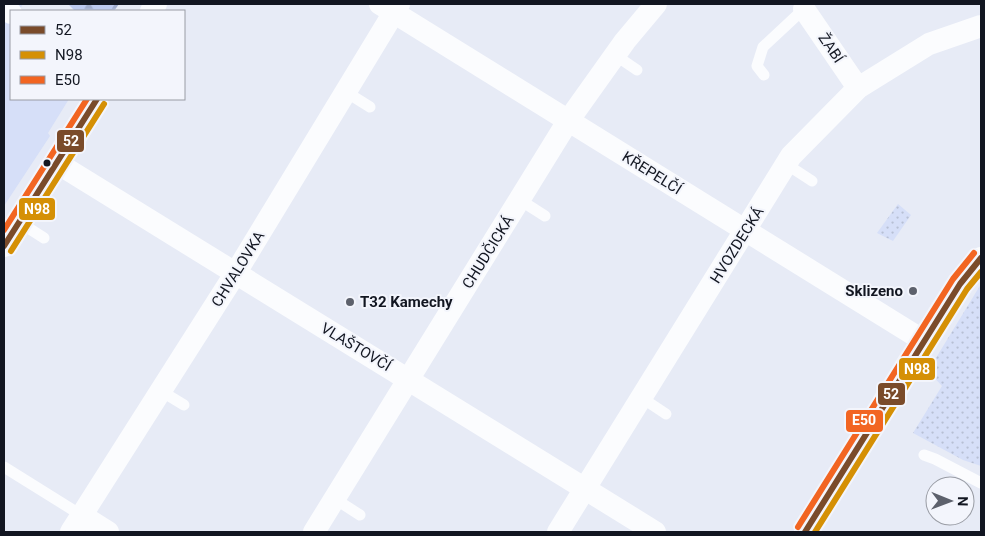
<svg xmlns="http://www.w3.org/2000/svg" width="985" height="536" font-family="Roboto,sans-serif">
	<defs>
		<pattern id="forest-firs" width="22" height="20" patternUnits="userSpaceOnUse" patternTransform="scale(1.25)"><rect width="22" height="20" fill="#bdcaf0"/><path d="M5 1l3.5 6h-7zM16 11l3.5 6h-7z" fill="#a1adce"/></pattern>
		<pattern id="park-dots" width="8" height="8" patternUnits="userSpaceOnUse" patternTransform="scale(1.25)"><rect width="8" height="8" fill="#d6dff8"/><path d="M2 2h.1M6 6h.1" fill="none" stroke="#b7bfd4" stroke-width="1.8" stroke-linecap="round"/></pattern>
	</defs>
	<rect width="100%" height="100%" fill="#e7ebf6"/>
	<polygon fill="#d6dff8" points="4,4 23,4 19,11 11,11 11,99 69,99 48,133 50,136 4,206"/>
	<polygon fill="url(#forest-firs)" points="68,4 119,4 114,11 75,11"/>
	<g fill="url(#park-dots)">
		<polygon points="898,204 911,215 893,241 877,233"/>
		<polygon points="981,284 981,466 963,460 913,433 942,386 928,371"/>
	</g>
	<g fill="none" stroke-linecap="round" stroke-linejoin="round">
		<g stroke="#fbfcfe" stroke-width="11">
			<polyline points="615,55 637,70"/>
			<polyline points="764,75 757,66 763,47 807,6"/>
			<polyline points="346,92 370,107"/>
			<polyline points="786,164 812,181"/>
			<polyline points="520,200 545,216"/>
			<polyline points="19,222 44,238"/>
			<polyline points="161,391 184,405"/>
			<polyline points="642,398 666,414"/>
			<polyline points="924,455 935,459 981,483"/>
			<polyline points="4,467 81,515"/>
			<polyline points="335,499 360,515"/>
		</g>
		<g stroke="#fbfcfe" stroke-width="22">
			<polyline points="380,4 924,341"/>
			<polyline points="4,8 11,13"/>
			<polyline points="804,9 858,88"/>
			<polyline points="151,11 156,4"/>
			<polyline points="57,163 655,532"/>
			<polyline points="4,246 97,99"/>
			<polyline points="81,515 108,532"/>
			<polyline points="71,532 235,274 399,4"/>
			<polyline points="314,532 568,121 625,41 656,4"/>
			<polyline points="558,532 791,156 858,88 929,44 981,26"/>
			<polyline points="805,532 960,284 981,258"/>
		</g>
		<defs>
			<g id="bus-1">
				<polyline points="4,246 97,99"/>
				<polyline points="805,532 960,284 981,258"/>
			</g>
			<g id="bus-2">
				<polyline points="11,251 104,104"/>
				<polyline points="815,532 967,289 981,272"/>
			</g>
			<g id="bus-3">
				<polyline points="4,230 87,99"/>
				<polyline points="798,527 953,279 974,253"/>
			</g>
		</defs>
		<use href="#bus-1" stroke="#f3f5fc" stroke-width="10"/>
		<use href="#bus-2" stroke="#f3f5fc" stroke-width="10"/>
		<use href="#bus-3" stroke="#f3f5fc" stroke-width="10"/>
		<use href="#bus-1" stroke="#7a4b2a" stroke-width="6"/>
		<use href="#bus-2" stroke="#d59005" stroke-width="6"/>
		<use href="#bus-3" stroke="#f26522" stroke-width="6"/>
	</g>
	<circle fill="#121621" stroke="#f3f5fc" stroke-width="2" cx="47" cy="163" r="4.5"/>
	<g fill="#5d616c" stroke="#f3f5fc" stroke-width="2">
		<circle cx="913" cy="291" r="5"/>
		<circle cx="350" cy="302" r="5"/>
	</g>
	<g text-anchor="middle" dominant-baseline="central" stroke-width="4" stroke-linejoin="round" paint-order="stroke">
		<g font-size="15" fill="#121621" stroke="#f3f5fc">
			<text transform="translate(831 48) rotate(56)">ŽABÍ</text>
			<text transform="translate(652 173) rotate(32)">KŘEPELČÍ</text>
			<text transform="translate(737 245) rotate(-58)">HVOZDECKÁ</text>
			<text transform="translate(488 252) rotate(-58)">CHUDČICKÁ</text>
			<text transform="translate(238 269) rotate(-58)">CHVALOVKA</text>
			<text transform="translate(356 347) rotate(31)">VLAŠTOVČÍ</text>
		</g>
		<g font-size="15" font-weight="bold" fill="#121621" stroke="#f3f5fc" text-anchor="end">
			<text x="903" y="291">Sklizeno</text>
			<text x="360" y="302" text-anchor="start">T32 Kamechy</text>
		</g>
	</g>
	<g stroke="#f3f5fc" stroke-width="2">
		<rect x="56" y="129" width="29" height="24" rx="5" fill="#7a4b2a"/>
		<rect x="18" y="197" width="38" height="24" rx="5" fill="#d59005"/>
		<rect x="898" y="357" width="38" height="24" rx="5" fill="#d59005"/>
		<rect x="877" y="382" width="29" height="24" rx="5" fill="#7a4b2a"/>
		<rect x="845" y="409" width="39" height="24" rx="5" fill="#f26522"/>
	</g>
	<g font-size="14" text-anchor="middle" font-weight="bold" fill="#fff">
		<text x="71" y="146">52</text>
		<text x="37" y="214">N98</text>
		<text x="917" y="374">N98</text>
		<text x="891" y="399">52</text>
		<text x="864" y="425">E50</text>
	</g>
	<rect width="985" height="536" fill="none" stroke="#121621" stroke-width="10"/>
	<rect x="10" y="10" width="175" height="90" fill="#f3f5fc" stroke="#999ca4"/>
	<rect x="20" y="26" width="25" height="8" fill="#7a4b2a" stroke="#999ca4"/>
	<text x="55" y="35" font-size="15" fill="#121621">52</text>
	<rect x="20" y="51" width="25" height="8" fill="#d59005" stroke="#999ca4"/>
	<text x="55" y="60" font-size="15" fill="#121621">N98</text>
	<rect x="20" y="76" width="25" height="8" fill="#f26522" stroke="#999ca4"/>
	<text x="55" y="85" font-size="15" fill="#121621">E50</text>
	<g transform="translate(950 501) rotate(91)"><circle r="24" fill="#f3f5fc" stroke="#999ca4"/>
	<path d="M0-4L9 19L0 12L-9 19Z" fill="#5d616c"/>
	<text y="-8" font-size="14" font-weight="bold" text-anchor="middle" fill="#121621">N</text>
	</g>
</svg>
